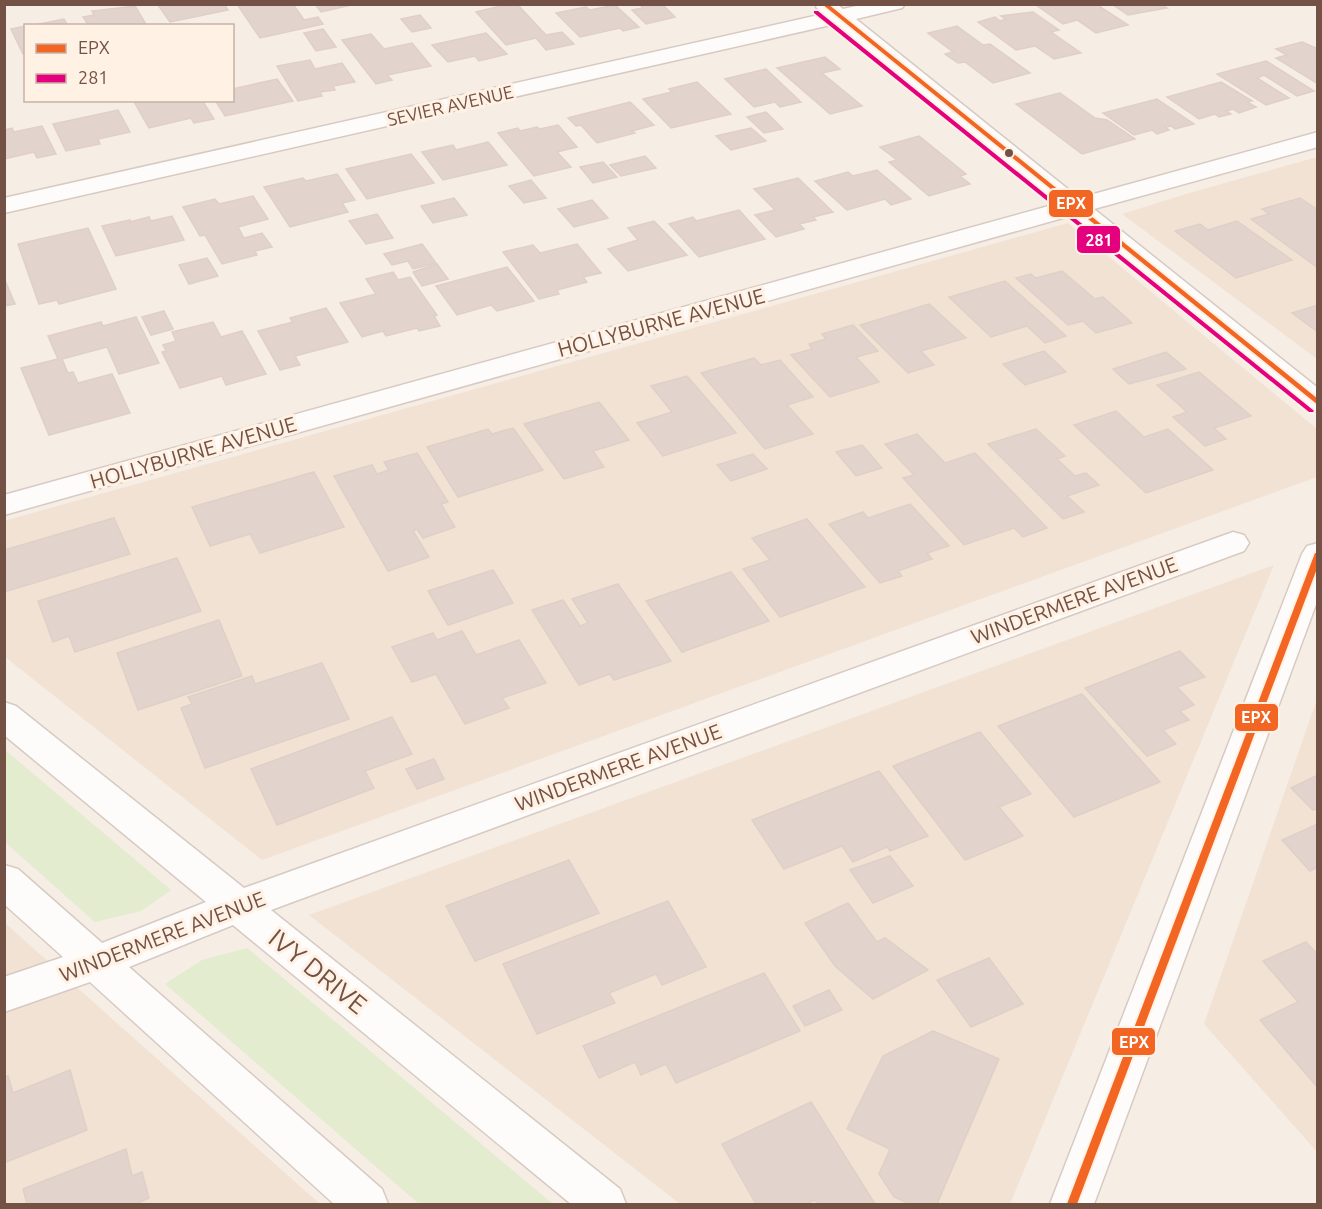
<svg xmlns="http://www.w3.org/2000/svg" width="1322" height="1209" font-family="Ubuntu,sans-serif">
	<rect width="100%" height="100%" fill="#f6ede5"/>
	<g fill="#f2e2d4">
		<polygon points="1317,157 1317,359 1122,214 1186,194"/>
		<polygon points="1068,223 1317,429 1317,477 262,860 5,657 4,521"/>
		<polygon points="1274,565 1010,1204 680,1204 309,915"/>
		<polygon points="1317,699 1317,1152 1204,1024"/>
		<polygon points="4,922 63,975 320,1204 5,1204"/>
	</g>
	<g fill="#e3ecce">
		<polygon points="5,750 171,890 141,911 95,922 5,842"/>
		<polygon points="247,948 553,1204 419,1204 165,984 202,960"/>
	</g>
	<g fill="#e2d4cd" stroke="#dfcfc7" stroke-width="1.5">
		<polygon points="224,4 228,10 170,22 158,5"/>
		<polygon points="237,4 293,4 304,20 318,17 323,24 260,38"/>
		<polygon points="315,4 350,4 351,5 321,12"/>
		<polygon points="509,4 517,4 546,35 562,32 574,44 546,50 536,38 506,45 476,12"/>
		<polygon points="639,4 662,4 675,17 646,24 632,10 643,8"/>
		<polygon points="1060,4 1063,6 1096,4 1128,25 1096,33 1077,20 1063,24 1036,5"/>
		<polygon points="1112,4 1170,4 1163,6 1167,8 1128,15"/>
		<polygon points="615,5 639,27 623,31 620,28 580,37 556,13 586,7 590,10"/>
		<polygon points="135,6 147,26 89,26 83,17 94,15 92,11"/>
		<polygon points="1033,12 1059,30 1051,32 1081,53 1054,59 1035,46 1016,50 978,22 995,17 1000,21 1006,19 1001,16"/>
		<polygon points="420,15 431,28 412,32 401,19"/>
		<polygon points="64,19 68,26 29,26"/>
		<polygon points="26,26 26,54 23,54 11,29"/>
		<polygon points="957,26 983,45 990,44 1030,73 993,83 965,62 958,63 945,54 953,52 928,33"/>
		<polygon points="323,29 336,47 316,51 304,33"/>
		<polygon points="486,33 507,54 479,61 475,56 448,62 432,45"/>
		<polygon points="371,34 384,49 412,43 431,66 387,75 392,80 376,84 342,40"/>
		<polygon points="1302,42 1318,49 1318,62 1316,62 1318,63 1318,84 1276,58 1287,55 1276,49"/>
		<polygon points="825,57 840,69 822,73 862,106 830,114 777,68"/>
		<polygon points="310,60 315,69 342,63 355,82 333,86 335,90 320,92 322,96 298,101 277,66"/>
		<polygon points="1266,61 1314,91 1297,96 1264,75 1257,78 1289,98 1266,105 1217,74"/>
		<polygon points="766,69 801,102 780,107 775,102 754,107 725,79"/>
		<polygon points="277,79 293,101 225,116 215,100 232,100 232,89"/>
		<polygon points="697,82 731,114 671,128 643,99 672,92 669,89"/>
		<polygon points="1221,82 1252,101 1247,102 1256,107 1239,113 1233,109 1226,111 1231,114 1219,117 1215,114 1199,119 1167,97"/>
		<polygon points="1060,93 1095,118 1107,120 1135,139 1082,154 1016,104"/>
		<polygon points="1157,99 1194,124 1175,129 1171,126 1165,127 1169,130 1157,134 1152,130 1134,135 1103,113"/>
		<polygon points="133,100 202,100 214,119 194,123 191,118 149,128"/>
		<polygon points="630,102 654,125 632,131 635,133 597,143 581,125 576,126 568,118"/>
		<polygon points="118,110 130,132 98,139 100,144 66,151 53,124"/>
		<polygon points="766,112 783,129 764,133 747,117"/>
		<polygon points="558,125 577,147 557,152 571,167 534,176 498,133 518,128 520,131 537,127 540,129"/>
		<polygon points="42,126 56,154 37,158 34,152 4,159 4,130 12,128 14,132"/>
		<polygon points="751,128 766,141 731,150 716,136"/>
		<polygon points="919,136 966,174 960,176 970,184 929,196 889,162 897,160 880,147"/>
		<polygon points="488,142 507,165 443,180 422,152 453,145 456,150"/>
		<polygon points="411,154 434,183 367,199 346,169"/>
		<polygon points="645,156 656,168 621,176 610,165"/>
		<polygon points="603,162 617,177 593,183 580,167"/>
		<polygon points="877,170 911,199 891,205 885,199 847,210 815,181 848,172 853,176"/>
		<polygon points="337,174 355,200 342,203 348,212 290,227 264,187 303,178 306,181"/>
		<polygon points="798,178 833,212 813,217 816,220 799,224 804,229 776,237 755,215 775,210 754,189"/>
		<polygon points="531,180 546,198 524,203 509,186"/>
		<polygon points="253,196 268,219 238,227 244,238 262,233 272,247 255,251 257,255 222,264 205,235 200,236 183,207 215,199 219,204"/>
		<polygon points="454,198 467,215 433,223 421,206"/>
		<polygon points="1300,198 1318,210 1318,268 1251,219 1269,214 1262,209"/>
		<polygon points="592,200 608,218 574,227 558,209"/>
		<polygon points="739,210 765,239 699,257 669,224 693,217 696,221"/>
		<polygon points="377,214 393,238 366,244 349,221"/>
		<polygon points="172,216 184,240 116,256 102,226 130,220 130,222 149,217 151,221"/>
		<polygon points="654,221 687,255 628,271 608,249 638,240 628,228"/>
		<polygon points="1237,221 1292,260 1236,278 1175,231 1200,224 1208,230"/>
		<polygon points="88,228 116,289 59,304 57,300 39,304 18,244"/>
		<polygon points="422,244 436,263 413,269 408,261 392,265 384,254"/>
		<polygon points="577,244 601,273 583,277 587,282 557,290 559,294 539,299 503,252 533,245 540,253"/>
		<polygon points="207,258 218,276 189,284 179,265"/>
		<polygon points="437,264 448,279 422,286 413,272"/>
		<polygon points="507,267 534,301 497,311 491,305 457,315 436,286"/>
		<polygon points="1062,271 1095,299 1103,297 1132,323 1096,333 1083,321 1068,325 1016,278 1031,274 1036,278"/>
		<polygon points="393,272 398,280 410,277 437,315 434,316 440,326 419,331 417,328 386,336 383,331 362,337 340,303 376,294 366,279"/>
		<polygon points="4,278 15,304 4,306"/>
		<polygon points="1005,281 1066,336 1045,343 1027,326 991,337 949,297"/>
		<polygon points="929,304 966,338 921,351 934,365 908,373 860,325"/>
		<polygon points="1318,305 1318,332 1292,313"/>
		<polygon points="326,308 348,342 295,356 300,365 280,370 258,331 293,322 290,318"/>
		<polygon points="164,311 173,329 151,335 142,317"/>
		<polygon points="136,317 159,363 119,374 107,347 62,359 68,373 73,372 78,383 112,374 130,413 49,435 21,368 58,359 48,336 101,322 103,326"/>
		<polygon points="213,322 221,337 242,331 266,374 226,385 222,376 180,388 162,352 166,351 163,345 176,341 172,332"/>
		<polygon points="853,325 878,351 856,357 879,382 830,397 791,355 812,349 809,344 826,339 822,334"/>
		<polygon points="1044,351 1066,372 1025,385 1003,364"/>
		<polygon points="1166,352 1186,369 1129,384 1113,369"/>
		<polygon points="754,358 761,365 780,360 813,397 787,405 813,434 765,449 701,373"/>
		<polygon points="1199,372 1251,416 1214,428 1226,439 1205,446 1173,417 1187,412 1157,385"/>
		<polygon points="687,376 736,433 663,456 637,423 672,412 651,386"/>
		<polygon points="599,402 629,440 593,451 604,467 564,479 524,424"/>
		<polygon points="1116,411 1144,437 1168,429 1213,470 1146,493 1074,425"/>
		<polygon points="513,428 543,470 458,497 427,447 488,429 492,434"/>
		<polygon points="1036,429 1065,456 1057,459 1075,476 1086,473 1099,485 1067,496 1084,512 1063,519 988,444"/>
		<polygon points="917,434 945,463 975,453 1047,528 1023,537 1014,528 964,545 903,478 914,475 885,444"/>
		<polygon points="862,445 882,468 856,476 836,452"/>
		<polygon points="417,453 448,502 441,504 455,527 423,538 417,529 413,531 429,557 388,571 334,476 372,465 377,474 389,470 384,462"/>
		<polygon points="753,454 767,469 731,481 717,465"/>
		<polygon points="314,472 344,527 260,553 250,534 210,546 192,507"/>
		<polygon points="910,504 949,546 927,553 932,559 898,571 902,576 880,583 829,524 863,512 868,518"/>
		<polygon points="114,518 130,554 4,592 4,550"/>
		<polygon points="807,519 865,587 780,617 743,569 770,560 752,538"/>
		<polygon points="177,558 201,611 75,652 69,636 53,642 38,601"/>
		<polygon points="493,570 513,603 448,625 428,591"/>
		<polygon points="731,572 769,621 682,652 646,601"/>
		<polygon points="618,584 671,661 614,680 610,674 579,685 532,610 563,600 580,626 588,623 572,599"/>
		<polygon points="219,620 242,676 138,710 117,653"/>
		<polygon points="462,631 476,655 519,640 546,683 502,698 509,708 465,724 436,674 412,682 392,647 433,633 437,640"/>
		<polygon points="1180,651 1205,677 1177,687 1194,705 1180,711 1189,720 1163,730 1176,744 1147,756 1085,688"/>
		<polygon points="322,663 349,719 205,768 181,708 192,704 188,697 252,676 255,684"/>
		<polygon points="1082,694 1160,782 1074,817 998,726"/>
		<polygon points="392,717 412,754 365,771 374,788 277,825 251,769"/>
		<polygon points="980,732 1031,794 999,807 1023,836 965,860 893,766"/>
		<polygon points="434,759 444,779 417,789 406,769"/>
		<polygon points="879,771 928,836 890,851 887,847 853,862 842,846 784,869 752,820"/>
		<polygon points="1318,775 1318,808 1313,810 1291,788"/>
		<polygon points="1318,824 1318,867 1310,871 1282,840"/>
		<polygon points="890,856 913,886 873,903 850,870"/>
		<polygon points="569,860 599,913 475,961 446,906"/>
		<polygon points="668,901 706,967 662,985 656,974 609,993 615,1003 537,1034 503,964"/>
		<polygon points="848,903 877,942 885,938 928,970 873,999 835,966 805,923"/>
		<polygon points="1306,942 1318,955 1318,1088 1260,1020 1298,1002 1263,961"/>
		<polygon points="989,958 1023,1004 971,1027 937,980"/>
		<polygon points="764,973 800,1031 676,1083 666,1064 641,1075 635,1062 599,1078 583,1046"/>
		<polygon points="829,990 842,1010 805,1026 793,1006"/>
		<polygon points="933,1031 999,1059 937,1204 910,1204 894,1197 879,1174 890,1149 847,1129 883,1056"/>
		<polygon points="70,1070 87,1130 4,1163 4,1077 8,1076 13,1093"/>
		<polygon points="811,1102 875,1204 818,1204 815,1200 805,1204 756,1204 722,1144"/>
		<polygon points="126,1149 132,1176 142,1172 149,1198 140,1202 140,1204 27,1204 23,1189"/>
	</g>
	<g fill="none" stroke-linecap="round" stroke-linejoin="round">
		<defs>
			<g id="minor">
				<polygon points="818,4 837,4 843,9 865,4 905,4 902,8 856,19 1079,198 1318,132 1318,147 1094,209 1318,388 1318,412 1308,409 1070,216 4,515 4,495 1056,204 835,24 4,213 4,198 823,14 816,7"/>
				<polygon points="1233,532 1244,535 1249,543 1244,551 271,910 620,1189 626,1204 571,1204 233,925 129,967 382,1189 388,1204 334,1204 90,982 4,1012 4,977 63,957 4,904 4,865 18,869 102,943 206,902 4,735 4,702 16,706 244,888"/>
				<polygon points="1318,543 1318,599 1094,1204 1050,1204 1302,554 1307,546"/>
			</g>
		</defs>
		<use href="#minor" stroke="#d7cac3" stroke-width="3"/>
		<use href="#minor" fill="#fefcfb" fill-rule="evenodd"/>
		<defs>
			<g id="bus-1">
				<polygon points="822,4 828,4 1318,399 1318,405"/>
				<polygon points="1315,553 1318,553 1318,566 1077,1204 1067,1204"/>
			</g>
			<polygon id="bus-2" points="814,11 818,11 1313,410 1314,411 1313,412 1309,412 814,13"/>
		</defs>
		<use href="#bus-1" stroke="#fff2e5" stroke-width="4"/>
		<use href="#bus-2" stroke="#fff2e5" stroke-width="4"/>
		<use href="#bus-1" fill="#f26522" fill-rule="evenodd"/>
		<use href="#bus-2" fill="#e5007d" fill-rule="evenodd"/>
	</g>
	<circle fill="#745145" stroke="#fff2e5" stroke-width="2" cx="1009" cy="153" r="5"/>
	<g text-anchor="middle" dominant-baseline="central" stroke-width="6" stroke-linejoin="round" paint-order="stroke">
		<g font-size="18" fill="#745145" stroke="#fff2e5">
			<text transform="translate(450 105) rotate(-13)">SEVIER AVENUE</text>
		</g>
		<g font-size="21" fill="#745145" stroke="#fff2e5">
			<text transform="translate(661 322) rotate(-15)">HOLLYBURNE AVENUE</text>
			<text transform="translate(193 452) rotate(-16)">HOLLYBURNE AVENUE</text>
			<text transform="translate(1074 600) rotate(-20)">WINDERMERE AVENUE</text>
			<text transform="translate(618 767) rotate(-20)">WINDERMERE AVENUE</text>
			<text transform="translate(162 936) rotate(-21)">WINDERMERE AVENUE</text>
		</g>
		<g font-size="26" fill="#745145" stroke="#fff2e5">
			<text transform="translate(318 971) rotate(39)">IVY DRIVE</text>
		</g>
	</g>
	<g stroke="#fff2e5" stroke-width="2">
		<rect x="1048" y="189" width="46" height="29" rx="6" fill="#f26522"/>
		<rect x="1076" y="225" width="45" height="29" rx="6" fill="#e5007d"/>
		<rect x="1234" y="703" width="45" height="29" rx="6" fill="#f26522"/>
		<rect x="1111" y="1027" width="45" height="29" rx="6" fill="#f26522"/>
	</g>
	<g font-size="16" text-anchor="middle" font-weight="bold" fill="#fff">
		<text x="1071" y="209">EPX</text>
		<text x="1099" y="246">281</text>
		<text x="1256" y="723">EPX</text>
		<text x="1134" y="1048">EPX</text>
	</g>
	<rect width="1322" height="1209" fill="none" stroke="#745145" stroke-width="12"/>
	<rect x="24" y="24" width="210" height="78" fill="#fff2e5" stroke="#c7b2a5" stroke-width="1.5"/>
	<rect x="36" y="44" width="30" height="9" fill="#f26522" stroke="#c7b2a5" stroke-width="1.5"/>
	<text x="78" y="54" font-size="18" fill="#745145">EPX</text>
	<rect x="36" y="74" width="30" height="9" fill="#e5007d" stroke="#c7b2a5" stroke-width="1.5"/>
	<text x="78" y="84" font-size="18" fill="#745145">281</text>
</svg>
